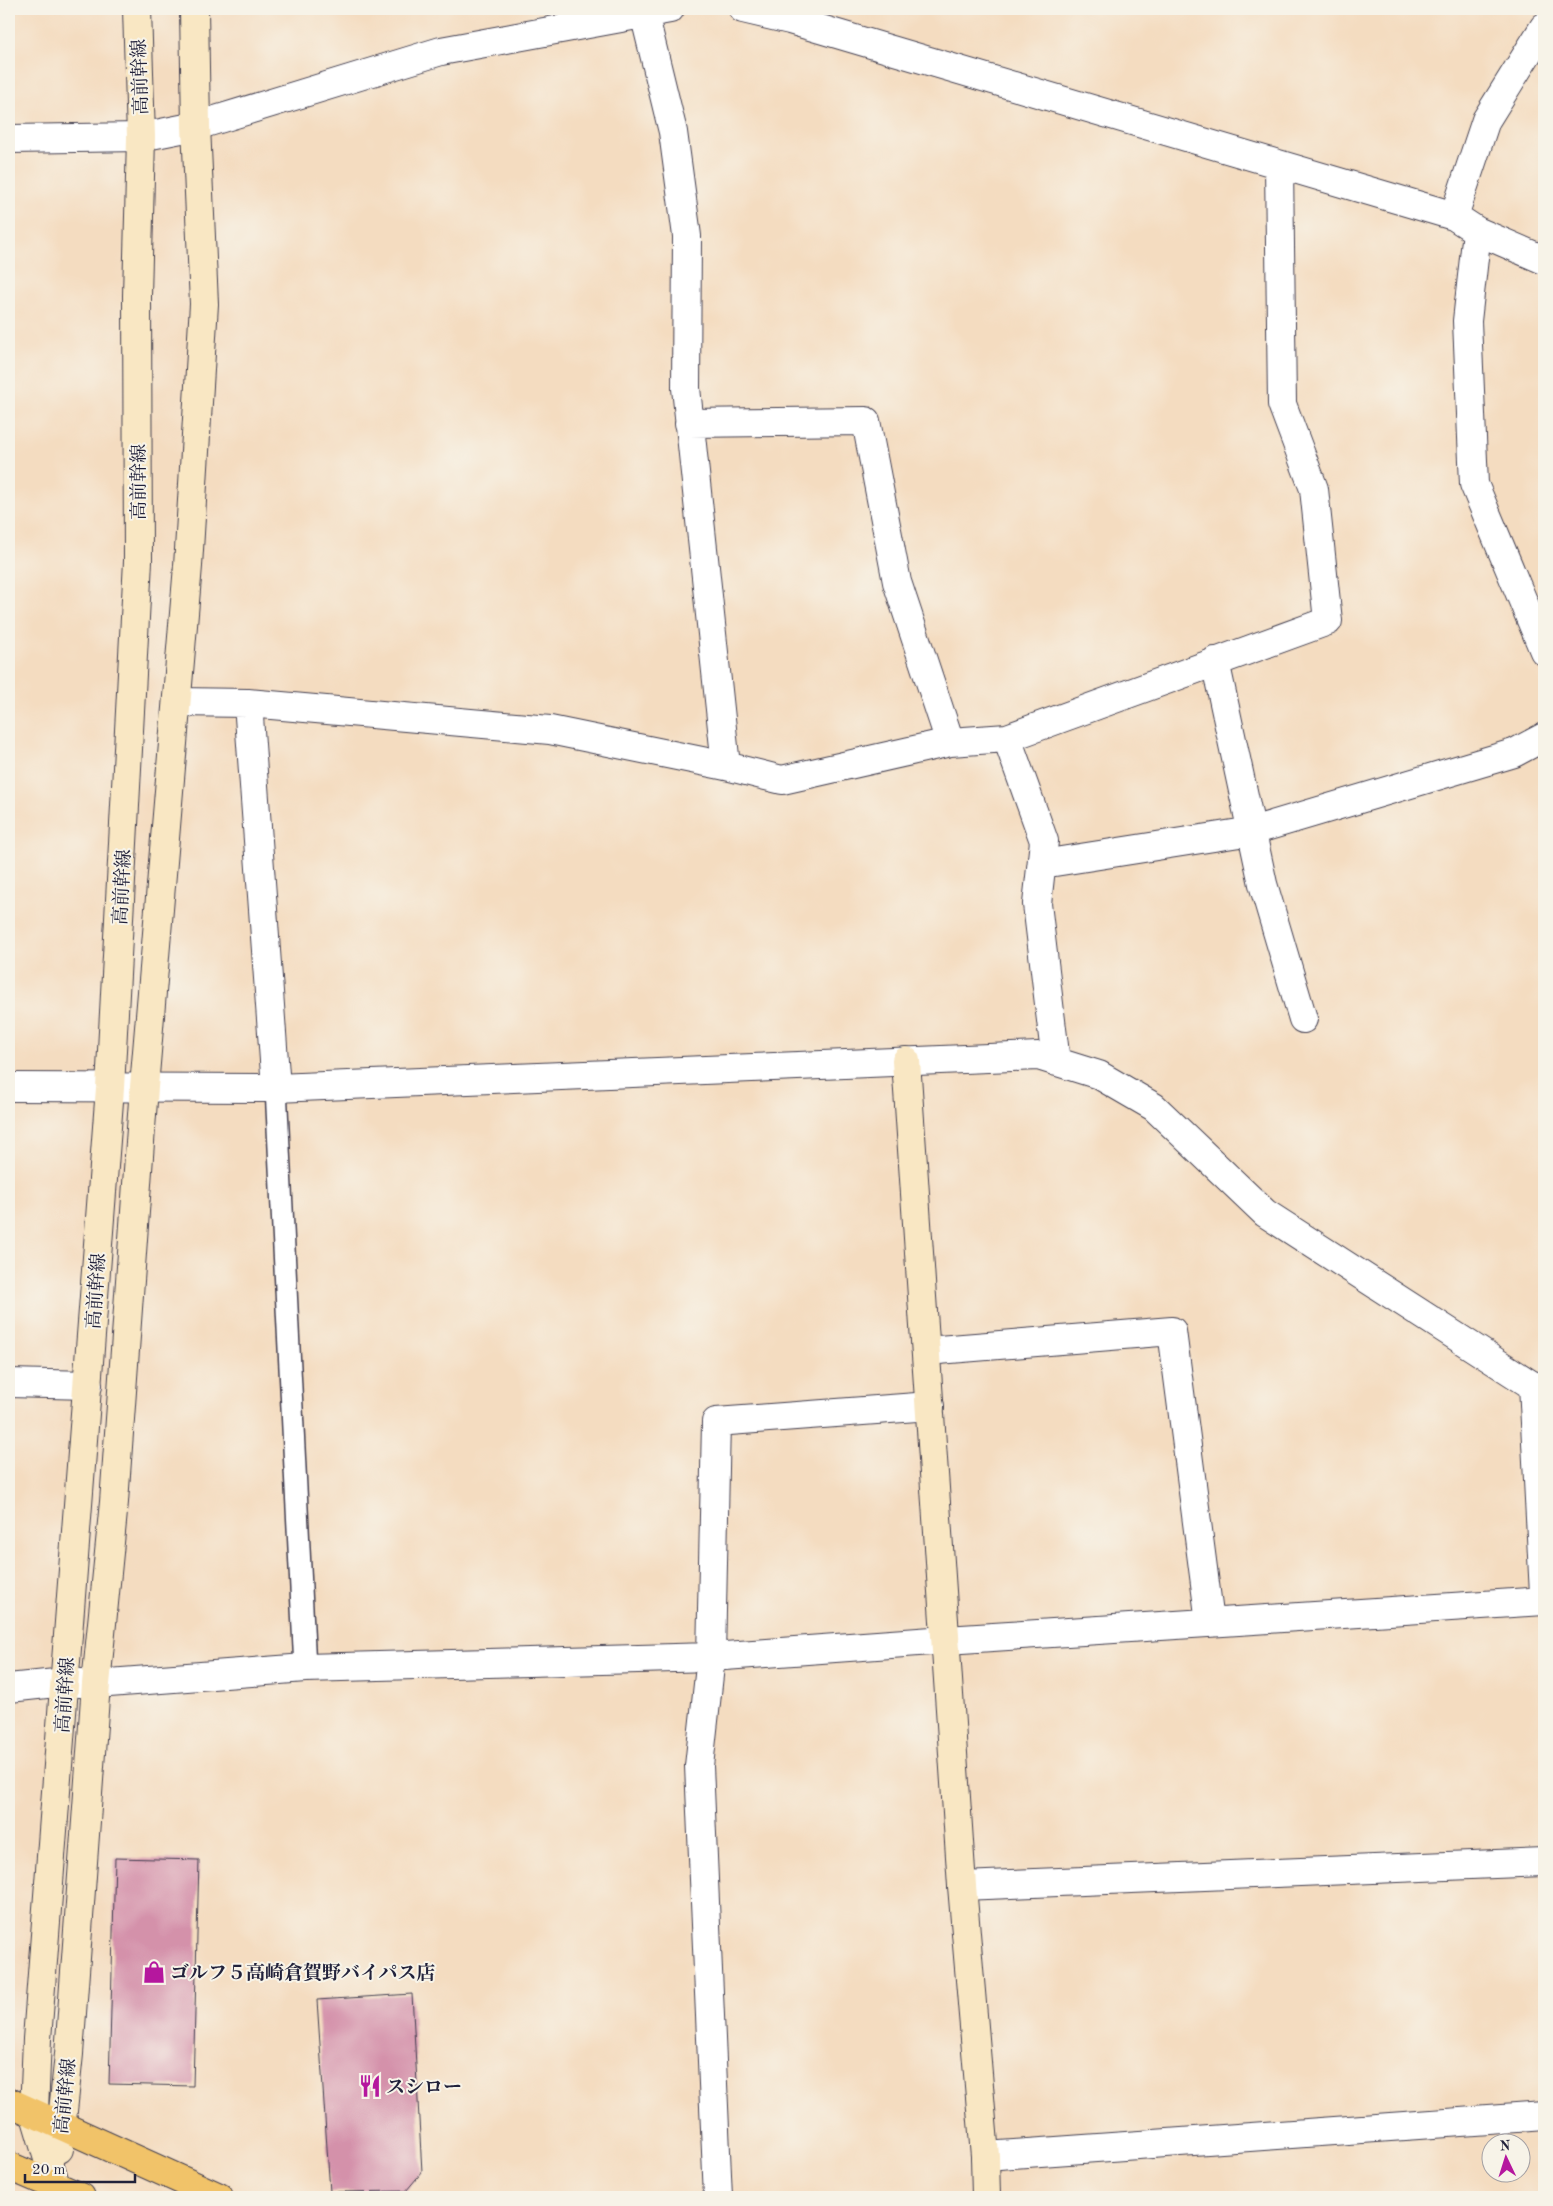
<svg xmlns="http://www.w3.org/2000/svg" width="1553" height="2206" font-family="'Old Standard TT','Noto Serif JP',serif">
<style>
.building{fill:#d491aa}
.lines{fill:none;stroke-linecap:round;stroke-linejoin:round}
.lane-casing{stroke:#423e4f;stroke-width:24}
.street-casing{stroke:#423e4f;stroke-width:30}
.secondary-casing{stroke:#423e4f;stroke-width:30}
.highway-casing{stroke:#423e4f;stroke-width:30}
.lane{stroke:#fff;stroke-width:21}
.street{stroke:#fff;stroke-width:28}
.secondary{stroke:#f9e7c3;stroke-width:28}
.highway{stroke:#f1c369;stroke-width:28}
.labels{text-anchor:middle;stroke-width:4;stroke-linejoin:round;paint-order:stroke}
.street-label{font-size:19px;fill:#22223b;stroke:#f7f3e8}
.poi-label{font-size:19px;font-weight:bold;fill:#22223b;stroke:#f7f3e8;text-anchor:start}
</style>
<rect width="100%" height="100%" fill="#f7f3e8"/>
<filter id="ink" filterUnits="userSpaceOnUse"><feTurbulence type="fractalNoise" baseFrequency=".02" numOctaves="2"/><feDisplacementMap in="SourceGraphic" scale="10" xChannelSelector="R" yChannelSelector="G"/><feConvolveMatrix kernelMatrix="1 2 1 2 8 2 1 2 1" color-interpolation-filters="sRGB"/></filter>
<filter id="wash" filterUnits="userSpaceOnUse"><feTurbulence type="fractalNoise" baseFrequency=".0096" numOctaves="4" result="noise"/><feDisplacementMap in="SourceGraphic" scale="20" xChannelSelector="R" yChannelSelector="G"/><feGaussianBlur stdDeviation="1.12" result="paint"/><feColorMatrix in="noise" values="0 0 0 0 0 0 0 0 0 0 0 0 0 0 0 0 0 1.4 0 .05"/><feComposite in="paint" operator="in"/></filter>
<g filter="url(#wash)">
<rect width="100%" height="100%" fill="#f4dcc0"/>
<g id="blocks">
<path class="building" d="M115,1858L199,1860L193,2086L109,2084Z
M412,1994L422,2172L406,2191L330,2192L317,2000Z"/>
</g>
</g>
<g filter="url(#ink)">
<use href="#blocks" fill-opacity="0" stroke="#423e4f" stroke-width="1"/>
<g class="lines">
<defs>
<path id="lane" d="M276,1088L305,1668"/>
<path id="street" d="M643,9L673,132L687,236L686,388L726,766
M743,9L790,20L1454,216L1477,231L1544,260
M9,139L141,137L196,126L441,51L670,9
M1454,216L1486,120L1544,27
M1477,231L1467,321L1474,484L1544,651
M689,423L866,421L897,582L950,742
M1215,661L1263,884L1303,1019
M177,702L248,703L550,730L726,766L782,780L950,742L1007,738L1328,621L1314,489L1282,404L1279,165
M248,703L276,1088
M1007,738L1044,841L1037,904L1056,1062
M1042,864L1252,831L1514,753L1544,737
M9,1087L276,1088L1038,1056L1099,1075L1154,1107L1265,1213L1544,1393
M926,1351L1172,1331L1210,1622
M9,1383L88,1385
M1533,1385L1544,1594
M9,1688L65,1682L96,1684L305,1668L711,1657L716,1422L930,1406
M962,1886L1544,1862
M985,2156L1544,2116
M718,2197L699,1766L711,1657L946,1640L1544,1601"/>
<path id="secondary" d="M906,1061L962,1886L985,2156L986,2197
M59,2149L69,2054L96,1684L114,1502L144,1087L188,566L204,304L196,126L194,9
M56,2186L34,2112L37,2039L110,1088L138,561L137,296L141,137L137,9"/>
<path id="highway" d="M9,2102L219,2197
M9,2166L81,2197"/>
</defs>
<use href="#lane" class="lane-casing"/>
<use href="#street" class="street-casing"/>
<use href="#secondary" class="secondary-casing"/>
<use href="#highway" class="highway-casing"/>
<use href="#lane" class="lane"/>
<use href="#street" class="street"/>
<use href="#secondary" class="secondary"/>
<use href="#highway" class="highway"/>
</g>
</g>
<defs>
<symbol id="shop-bare" viewBox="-9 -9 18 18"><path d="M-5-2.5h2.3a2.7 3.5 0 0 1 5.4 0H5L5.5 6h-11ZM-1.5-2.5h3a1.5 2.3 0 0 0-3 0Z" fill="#b5179e" stroke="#f7f3e8" stroke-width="2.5" paint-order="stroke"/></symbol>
<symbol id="restaurant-bare" viewBox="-9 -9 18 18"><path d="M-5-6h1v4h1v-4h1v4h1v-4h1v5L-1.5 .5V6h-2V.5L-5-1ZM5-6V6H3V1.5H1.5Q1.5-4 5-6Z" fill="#b5179e" stroke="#f7f3e8" stroke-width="2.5" paint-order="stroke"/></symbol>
</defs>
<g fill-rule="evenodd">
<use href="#shop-bare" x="138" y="1956" width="32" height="32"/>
<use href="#restaurant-bare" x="354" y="2070" width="32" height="32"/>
</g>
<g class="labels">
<g class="street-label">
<text transform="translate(139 77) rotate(-92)" y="7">高前幹線</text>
<text transform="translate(138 482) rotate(-90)" y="7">高前幹線</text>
<text transform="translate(121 887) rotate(-87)" y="7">高前幹線</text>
<text transform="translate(95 1291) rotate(-86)" y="7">高前幹線</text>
<text transform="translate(64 1695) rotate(-86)" y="7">高前幹線</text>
<text transform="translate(64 2096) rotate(-84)" y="7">高前幹線</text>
</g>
<g class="poi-label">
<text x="170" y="1979">ゴルフ５高崎倉賀野バイパス店</text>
<text x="386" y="2093">スシロー</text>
</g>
</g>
<rect width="1553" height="2206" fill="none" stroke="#f7f3e8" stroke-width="30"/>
<g transform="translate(1506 2158) rotate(356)"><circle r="24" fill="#f7f3e8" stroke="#a29fa3"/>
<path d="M0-4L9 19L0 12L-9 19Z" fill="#b5179e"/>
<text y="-8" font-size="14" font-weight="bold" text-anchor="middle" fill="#22223b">N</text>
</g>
<path d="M25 2174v8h110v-8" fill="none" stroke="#22223b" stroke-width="2.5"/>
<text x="32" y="2174" font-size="15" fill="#22223b" stroke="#f7f3e8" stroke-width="4" paint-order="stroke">20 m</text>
</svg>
